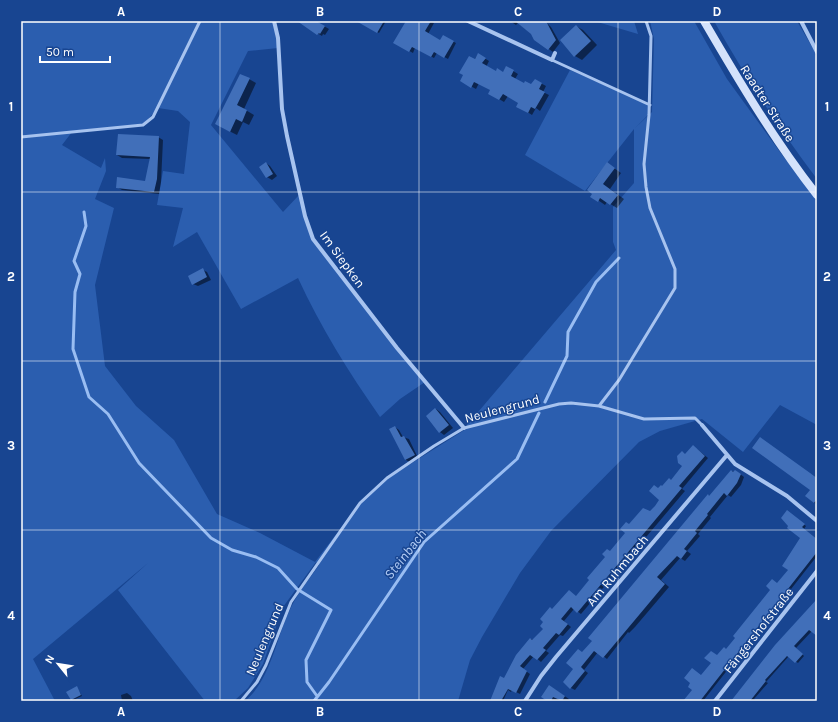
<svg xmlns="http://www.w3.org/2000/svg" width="838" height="722" font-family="Karla,sans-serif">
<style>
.green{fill:#2b5eaf}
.shadow{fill:#0007}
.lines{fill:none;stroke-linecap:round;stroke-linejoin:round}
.stream{stroke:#99bdf2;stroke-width:3}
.building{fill:#416fb9}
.lane{stroke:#a7c3ef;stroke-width:3}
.street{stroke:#a7c3ef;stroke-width:4}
.secondary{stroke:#d4e2fb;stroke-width:8}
.grid{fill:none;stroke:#fff;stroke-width:1;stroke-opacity:0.55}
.labels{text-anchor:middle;stroke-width:3;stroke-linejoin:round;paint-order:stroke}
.street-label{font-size:13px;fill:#fff;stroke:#184591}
.water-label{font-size:14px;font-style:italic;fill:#b3cdf6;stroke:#184591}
.neatline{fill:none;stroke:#fff;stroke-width:1.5}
.grid-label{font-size:13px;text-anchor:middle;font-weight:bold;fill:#fff}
</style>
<rect width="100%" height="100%" fill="#184591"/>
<path class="green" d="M21,21H273L278,48L248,51L211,125L283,212L299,195L312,240L425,382L400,399L380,417C348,371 321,328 298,278L241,309L197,232L173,247L183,208L157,205L163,171L184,174L190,122L178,111L158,108L143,125L72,132L62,145L101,168L105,158L106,171L95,199L114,208L95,285L105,366L136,406L174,440L217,514L260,533L315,562L360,503L388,478L466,429L467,425L616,250L613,242V207L634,183V129L652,112L654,39L650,21H694L727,79L783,156L817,199V425L780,405L743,452L702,419L660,431L639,442L551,531L520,573L482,637L470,660L458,701H245C270,680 275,643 288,614C295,596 308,581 319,565L316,562L283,607L263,664L248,688L234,701H205L118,590L148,563L33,659L55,701H21Z
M594,21H634L638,34Z
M714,21H797L815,52L817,59V179C779,129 745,76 714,21Z
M570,70L650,105L648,115L634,129L585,191L525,155Z"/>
<path class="shadow" d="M298,21H318L317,22L329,29L325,35L323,34L322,36Z
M358,21H386L379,33Z
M407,21H430L434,23L428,34L441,41L443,36L456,43L448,59L437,53L434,58L415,48L413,53L395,43Z
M510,21H545L551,27L560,43L553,52L535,39L532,34L518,23L516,25Z
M576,26L583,30L597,45L582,60L575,56Z
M478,54L489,61L486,67L496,72L503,73L507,67L518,74L515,79L524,85L532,86L535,80L546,86L543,92L549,95L540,111L536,108L532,115L518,106L520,103L508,96L504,102L489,93L491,90L479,83L476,89L461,81Z
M249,79L256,83L244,109L254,115L249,125L243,122L237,135L223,128Z
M158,137L163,140L161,182L159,194L122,190L117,187L146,182L150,159L122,158L117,155Z
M266,163L270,166L277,176L272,180L267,177L260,167Z
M614,168L621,173L610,189L624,199L617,208L607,202L605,205L592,196Z
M203,270L207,272L211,280L198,286L193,284Z
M436,409L440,412L453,428L444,435L440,432Z
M395,427L399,430L403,437L409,439L418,458L410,462L406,460L390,430Z
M697,449L708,458L682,489L685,491L581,614L574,609L564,621L571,627L563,636L560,635L546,651L549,653L541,662L534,656L523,669L530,674L520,694L512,690L511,692L508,690L503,701H491L531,639L533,640L544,629L553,610L577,597L627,532L629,525L650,513L661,500L658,489L671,481L683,466L686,455Z
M731,471L739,473L744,477L741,485L731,497L728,495L710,517L711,518L698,534L700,536L687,551L691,554L685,561L680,558L661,580L669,587L635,627L629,633L628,632L607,659L598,652L584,670L588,673L575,690L571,688L564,682L574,669L583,653Z
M811,474L817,478V505L806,496L811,489Z
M789,513L806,526L804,529L817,539V556L703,701H685L702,676L717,657L727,650L789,570L802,538Z
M817,600V635L812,631L796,648L804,656L798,663L789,656L766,682L768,683L754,699L757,701H732Z
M77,688L82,696L73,700L72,699Z
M554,689L569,699L568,701H549Z
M127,693L131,696L133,701H122L121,695Z"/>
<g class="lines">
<path class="stream" d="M84,212L86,226L74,261L80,274L75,292L73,349L89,397L108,414L139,463L211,538L232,550L256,557L278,568L297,589L331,610L306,660L307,682L317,696
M545,402L567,356L568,332L596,282L619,258
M314,701L329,682L424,542L517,459L539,413"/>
</g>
<path class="building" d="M297,21H316L325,26L320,34L319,33L317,35Z
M356,21H384L377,33Z
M406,21H431L425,31L440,40L443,35L454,41L444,58L434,52L431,57L412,47L409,52L393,43Z
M515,21H546L556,40L548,50L534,40L531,34Z
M576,25L591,41L574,57L560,40Z
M478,53L486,58L482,63L496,71L497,68L503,72L506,66L514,70L511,76L524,83L525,81L531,84L535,79L542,83L539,89L545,92L535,109L531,107L528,113L516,107L518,103L503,94L499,100L488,94L490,90L474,82L471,88L460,81L463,75L459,73L469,56L475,59Z
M240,74L250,78L237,105L247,110L242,122L236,119L230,132L215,124Z
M118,134L159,136L157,179L154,192L116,188L117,177L145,181L150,157L116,155Z
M266,162L273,174L266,178L259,167Z
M607,162L615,168L603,184L618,195L610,205L600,198L598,202L590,197L592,194L587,190Z
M203,268L207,277L192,285L188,276Z
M435,408L449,425L439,433L426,416Z
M395,426L401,437L404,436L415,455L405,460L389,429Z
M760,437L817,478V499L814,503L805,496L810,490L752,448Z
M693,445L705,456L679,486L682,488L577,613L571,607L561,619L568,624L559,635L556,633L543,648L546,650L537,660L530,655L520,666L527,671L516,693L508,689L501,701H490L500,676L504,678L516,655L530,638L532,640L543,629L540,626L543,622L540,619L550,607L552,609L569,590L576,596L589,580L587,578L605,557L602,554L607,549L610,551L625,533L620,529L626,522L629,524L643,508L650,511L655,506L659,500L649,491L654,485L658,488L661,485L662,486L669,478L671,480L682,466L678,463L677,456L682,451L685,454Z
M731,470L733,472L735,470L741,474L737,483L727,496L724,493L707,514L708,515L695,531L697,533L684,549L687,551L681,559L677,556L657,577L665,584L603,658L594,651L581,667L585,671L570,689L563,682L573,669L566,663L578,649L582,652L592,641L588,638L708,494L709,496Z
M787,510L805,524L802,527L817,539V552L700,701H683L692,690L688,687L690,683L684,678L692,668L701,675L711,663L704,658L711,651L717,655L724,647L726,649L735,638L733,636L770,590L766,586L772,579L777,583L788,570L782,566L800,538L787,528L788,526L781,518Z
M817,599V636L809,630L794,646L803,654L795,663L787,656L765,680L766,681L750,701H731L775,645Z
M549,685L565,696L562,701L553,697L551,701H547L541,697Z
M77,686L81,695L71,700L66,692Z"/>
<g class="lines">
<path class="lane" d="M552,60L650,105
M21,137L143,125L153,117L200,21
M599,406L619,380L675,288V269L650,208L646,187L644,164L649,115L651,36L646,21
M241,701L257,682L266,665L291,602L360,503L387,478L434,446L464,428L559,404L571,403L599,406L644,419L695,418L702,425"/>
<path class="street" d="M274,21L278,38L282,109L287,136L305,216L313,239L397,348L464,428
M468,21L552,60L555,53
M801,21L817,52
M702,425L735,464L787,496L817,521
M525,701L541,676L556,657L727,455
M715,701L817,571"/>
<path class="secondary" d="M704,21C739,81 774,140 817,195"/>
</g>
<path class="grid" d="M220,21V701M419,21V701M618,21V701M21,192H817M21,361H817M21,530H817"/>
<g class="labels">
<g class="street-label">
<text transform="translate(768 103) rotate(57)" y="5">Raadter Straße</text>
<text transform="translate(343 259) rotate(54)" y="5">Im Siepken</text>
<text transform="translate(502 408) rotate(-15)" y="5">Neulengrund</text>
<text transform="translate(617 570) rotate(-50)" y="5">Am Ruhmbach</text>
<text transform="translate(758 630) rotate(-52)" y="5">Fängershofstraße</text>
<text transform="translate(264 639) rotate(-67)" y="5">Neulengrund</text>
</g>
<g class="water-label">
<text transform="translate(405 554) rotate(-52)" y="5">Steinbach</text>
</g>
</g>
<rect width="838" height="722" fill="none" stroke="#184591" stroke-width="44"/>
<g transform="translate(58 664) rotate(300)" stroke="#184591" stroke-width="3" paint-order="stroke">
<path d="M0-3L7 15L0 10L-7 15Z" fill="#ffffff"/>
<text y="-6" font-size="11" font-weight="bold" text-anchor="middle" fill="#ffffff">N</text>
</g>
<path d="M40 56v6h70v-6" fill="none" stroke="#ffffff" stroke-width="2"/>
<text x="46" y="56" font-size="12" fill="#ffffff" stroke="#184591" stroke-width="3" paint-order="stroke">50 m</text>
<rect x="22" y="22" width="794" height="678" class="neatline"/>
<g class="grid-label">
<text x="121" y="16">A</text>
<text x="320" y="16">B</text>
<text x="518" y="16">C</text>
<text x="717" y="16">D</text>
<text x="11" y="111">1</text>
<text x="827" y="111">1</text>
<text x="11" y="281">2</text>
<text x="827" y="281">2</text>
<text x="11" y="450">3</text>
<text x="827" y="450">3</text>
<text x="11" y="620">4</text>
<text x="827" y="620">4</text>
<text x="121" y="716">A</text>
<text x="320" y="716">B</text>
<text x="518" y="716">C</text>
<text x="717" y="716">D</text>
</g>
</svg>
